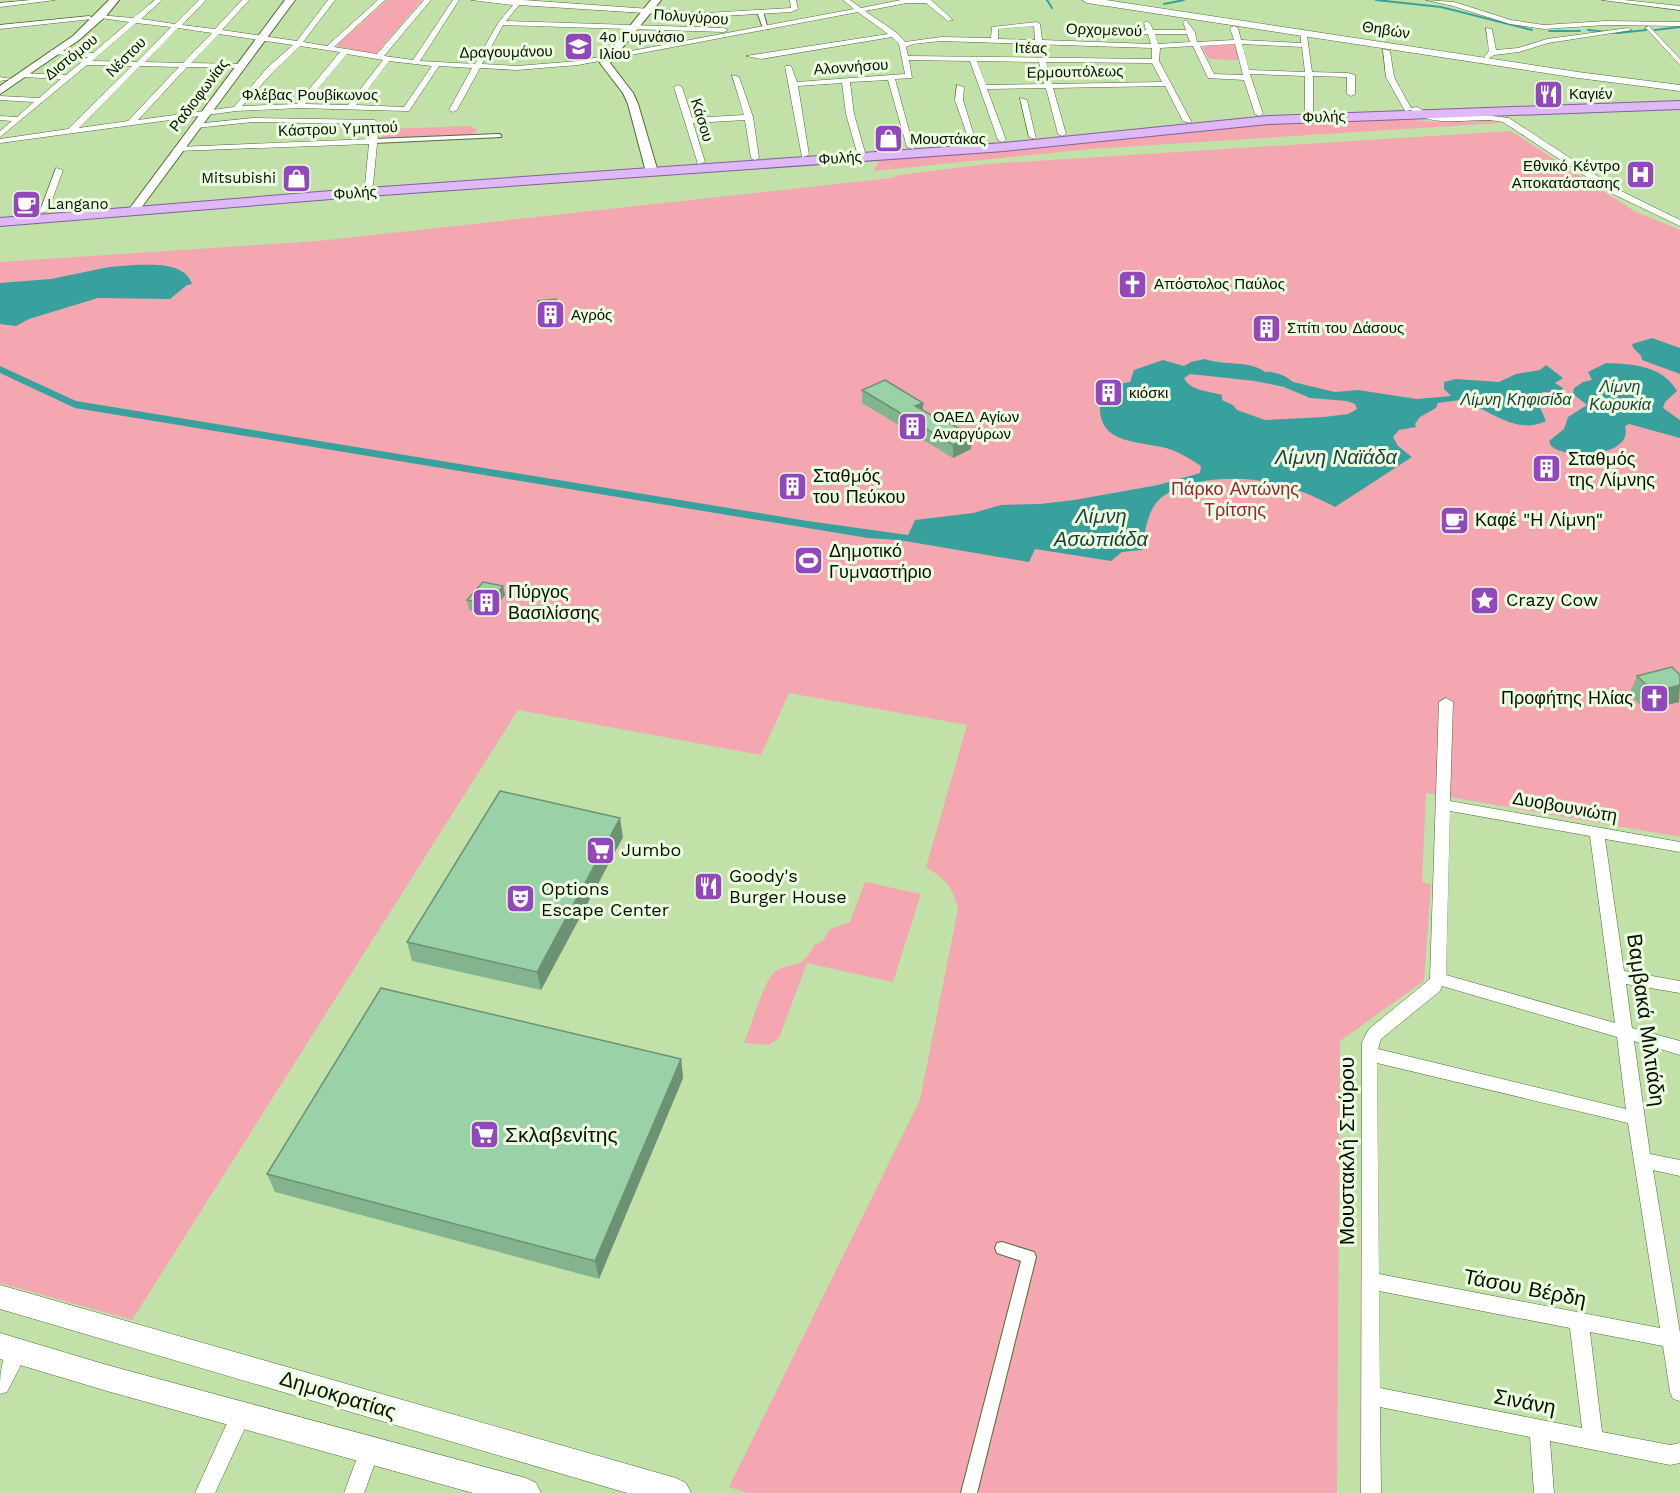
<svg xmlns="http://www.w3.org/2000/svg" width="1680" height="1493" font-family="'Work Sans',sans-serif">
<style>
.green{fill:#f4a7b0}
.water{fill:#39a19d;fill-rule:evenodd}
.lines{fill:none;stroke-linecap:round;stroke-linejoin:round}
.stream{stroke:#39a19d;stroke-width:2}
.pedestrian-casing{stroke:#506b37;stroke-width:2}
.minor-casing{stroke:#506b37;stroke-width:1}
.tertiary-casing{stroke:#506b37;stroke-width:2}
.secondary-casing{stroke:#506b37;stroke-width:1}
.primary-casing{stroke:#855f9d;stroke-width:2}
.pedestrian{fill:#fff;fill-rule:evenodd}
.minor{fill:#fff;fill-rule:evenodd}
.tertiary{fill:#fff;fill-rule:evenodd}
.secondary{fill:#fff;fill-rule:evenodd}
.primary{fill:#dfb8f7;fill-rule:evenodd}
.wall{fill:#84b48f}
.shaded-wall{fill:#6c9274}
.building{fill:#9ad1a6;stroke:#6c9274;stroke-width:1.5}
.labels{text-anchor:middle;stroke-width:6;stroke-linejoin:round;paint-order:stroke}
.far-street-label{font-size:15px;fill:#071101;stroke:#ecfce0}
.far-poi-label{font-size:15px;fill:#071101;stroke:#ecfce0;text-anchor:start}
.far-water-label{font-size:16px;font-style:italic;fill:#1c3c3a;stroke:#ecfce0}
.poi-label{font-size:18px;fill:#071101;stroke:#ecfce0;text-anchor:start}
.park-label{font-size:18px;fill:#962541;stroke:#ecfce0}
.street-label{font-size:18px;fill:#071101;stroke:#ecfce0}
.water-label{font-size:20px;font-style:italic;fill:#1c3c3a;stroke:#ecfce0}
.near-street-label{font-size:21px;fill:#071101;stroke:#ecfce0}
.near-poi-label{font-size:21px;fill:#071101;stroke:#ecfce0;text-anchor:start}
</style>
<rect width="100%" height="100%" fill="#c2e1a9"/>
<path class="green" d="M387,0H422L376,54L336,46Z
M1236,44L1240,59L1237,60L1209,59L1201,45Z
M1407,119L1432,122L1490,120L1500,123L1090,149L874,171L878,162L885,158L1269,122Z
M470,126L477,129L476,132L470,135L382,138L384,129Z
M1511,131L1634,211L1680,230V837L1426,793L1422,882L1431,884L1424,981L1340,1041L1337,1493H749L729,1487L920,1100L958,909C952,885 947,881 926,867L967,725L789,693L761,755L518,710L132,1320L0,1283V262L318,241L891,178L899,175L987,164Z
M865,882L921,894L893,982L807,963L779,1038L769,1045L744,1043C750,1028 763,987 771,976C785,958 801,975 814,945L823,941L829,930L850,922Z"/>
<path class="water" d="M134,265C154,265 184,262 192,284L187,285L170,299L98,298L29,319L16,326L0,324V283L51,279L109,267Z
M1652,338L1680,348V374L1642,360C1642,353 1633,351 1632,344Z
M1205,359C1224,366 1250,360 1265,372C1274,371 1287,376 1293,382L1335,392L1358,390L1417,399L1451,396L1444,389V382L1456,379L1499,382L1516,374L1540,370L1546,365L1563,378L1555,383L1563,388L1560,392H1543L1539,395V405L1546,421C1518,435 1491,412 1466,401L1460,400L1438,403L1436,408L1420,417L1415,424L1416,427L1399,430L1393,437L1398,446L1412,457L1335,507C1291,483 1247,473 1198,482C1184,485 1166,491 1157,502C1146,515 1145,534 1142,550L1122,552L1111,561L1035,549L1029,562L899,540L868,538L75,408L0,373V366L76,401L808,521L908,535L915,520L973,513L1001,505L1040,504L1074,500L1158,485L1200,473L1201,466C1192,460 1182,454 1172,450C1148,440 1099,448 1100,407L1120,400L1123,392L1119,384L1130,382L1134,370L1163,360L1184,366L1191,362ZM1190,374L1255,381L1284,387L1310,398L1347,401L1355,404L1357,409L1348,414L1324,417L1265,420L1237,410L1233,405L1222,400V395C1209,391 1190,391 1184,378Z
M1606,363C1633,364 1662,365 1677,391L1665,402L1663,408L1680,420V438L1629,424L1625,426C1634,457 1567,460 1551,446L1549,441L1564,429L1568,417L1587,405L1573,394L1574,388L1583,382L1592,380L1588,372Z"/>
<g class="lines">
<path class="stream" d="M1047,0L1052,8
M1376,0L1441,7L1532,30
M1164,4L1184,0
M1588,30L1618,33L1646,30
M1655,30L1680,27
M1549,31H1580"/>
<defs>
<path id="pedestrian" d="M760,10L763,12L768,29L763,28L757,12Z
M499,134L501,135V137L374,143L371,141L374,139Z
M1002,1242L1034,1252L1036,1257L977,1493H961L1021,1261L997,1253L995,1248L997,1243Z"/>
<path id="minor" d="M31,0H55L0,7V3Z
M155,0H162L141,19L175,24L199,0H206L182,25L215,29L242,0H249L222,30L297,41L328,0H335L303,42L327,46L378,0H385L334,47L377,54L424,0H431L384,56L413,60L453,0H459L420,61L475,64L498,23L513,5L471,0H523L707,13L791,8L790,0H796L798,9L791,12L707,17L519,5L506,21L724,28L728,30L724,32L503,25L482,64L517,66L578,61L854,9L843,0H850L861,8L901,0H931L953,20L948,21L926,3H907L865,11L897,33L905,42L941,37L991,38L992,27L1037,22L1040,24L1042,40L1151,44L1148,34H1082L1078,32L1082,30H1146L1144,23L1147,21L1150,23L1153,30H1186L1183,22L1186,20L1195,32L1197,42L1234,40L1230,28L1234,26L1238,28L1241,40L1301,43V36H1307L1312,72L1348,73L1355,75V94L1351,96L1347,94V77L1313,76V112L1317,118L1313,120L1305,112V76L1250,74L1263,114L1259,116L1255,114L1244,80L1208,78L1193,46L1160,48L1159,61L1191,121L1190,123L1183,121L1165,86L1053,88L1066,134L1062,136L1058,134L1046,88L987,89L1006,140L1002,142L998,140L970,61L909,60L912,78L895,79L914,149L907,147L888,80L850,82L854,114L866,156L862,158L858,156L846,114L842,83L798,86L809,155L802,157L785,66H791L797,82L905,74L899,44L892,37L761,59L746,56L888,34L858,12L578,65L517,70L480,68L457,110L453,112L449,110L472,68L439,66L409,111H406L299,108L236,111L0,143V139L68,129L132,66L87,65L0,137V131L12,121L0,120V116L17,117L34,102L0,100V96L39,98L61,79L23,77H20V73L66,75L88,57L54,54H51V50L93,53L129,22L101,18L99,15L133,18ZM136,23L171,27L137,62L92,61ZM1034,26L1035,40L998,39V29ZM178,28L212,33L183,63L145,62ZM219,34L293,45L267,68L234,107L138,120L187,67L242,68V64H239L191,63ZM1155,34H1187L1190,42L1158,44ZM941,41L1152,48V59L908,56L906,47L913,44ZM1235,44L1243,75L1214,74L1200,46ZM1242,44L1302,47L1305,72L1249,70ZM300,46L340,52L297,104L242,106L273,72ZM347,54L383,60L348,105L305,104ZM389,61L432,66L404,107L356,105ZM977,61L1039,62L1044,84L986,85ZM1046,62L1152,63L1162,82L1052,84ZM140,66L179,67L128,121L79,128Z
M1426,0L1454,2L1511,20L1544,25L1605,21L1680,22V26L1605,25L1544,29L1510,24L1453,6Z
M1602,0H1624L1680,6V10Z
M90,16L92,19L0,29V25Z
M1649,26L1680,59V65L1647,29L1645,28Z
M1486,28L1492,29L1496,50L1518,48L1547,39L1628,28L1632,30L1548,43L1519,52L1494,55L1488,59L1484,57L1489,51Z
M1383,49L1390,51L1394,77L1411,108L1417,107L1433,116L1483,115L1509,118L1617,189L1680,220V226L1611,193L1503,122C1473,115 1437,131 1411,110L1405,111L1386,77Z
M732,75L739,77L753,117L759,158L755,160L751,158L745,120L693,123L705,162L698,164L674,87L678,85L682,87L692,118L744,115Z
M0,77L11,79L0,81Z
M957,85L964,87L963,100L977,145L970,143L955,100Z
M1020,98L1027,100L1036,139L1029,137Z
M253,118L375,120L379,124L373,185L369,188L365,185L369,144L177,151L173,149L177,147L370,139V124L253,122L195,128L191,126L195,124Z
M56,168L63,170L48,211L41,213L40,211Z
M1446,698L1453,702L1450,801L1680,842V852L1605,839L1624,971L1680,981V993L1626,984L1632,1028L1680,1041V1055L1634,1041L1650,1154L1680,1160V1176L1653,1170L1680,1333V1401L1673,1399L1670,1392L1663,1346L1590,1332L1602,1432L1670,1445L1680,1443V1463L1670,1465L1550,1441L1554,1493H1534L1530,1437L1380,1407L1381,1493H1361L1362,1042L1369,1029L1430,979L1439,702ZM1450,811L1590,836L1615,1023L1446,975ZM1442,986L1617,1037L1626,1109L1378,1049L1381,1039L1440,991ZM1377,1063L1628,1123L1660,1328L1379,1274ZM1379,1291L1570,1328L1582,1428L1380,1388Z
M19,1342L26,1345L28,1351L7,1392L0,1394C0,1376 0,1350 19,1342Z
M241,1405L248,1408L251,1415L215,1493H195L234,1408Z
M370,1439L377,1442L380,1449L364,1493H344L363,1442Z"/>
<path id="tertiary" d="M109,0H119L106,16L79,40L0,94V86L73,36Z
M285,0H295L138,212H130V208Z
M651,0H661L610,63L633,93L638,104L658,172L652,175L646,172L628,104L623,93L600,63Z"/>
<path id="secondary" d="M1082,0H1106L1578,72L1680,85V91L1578,78L1087,3Z
M0,1285L676,1478L686,1483L691,1493H627L0,1309Z
M0,1333L107,1365L526,1478L536,1483L541,1493H473L107,1391L0,1359Z"/>
<path id="primary" d="M1680,101V109L1268,124L1004,151L368,196L0,226V218L368,188L1004,143L1268,116Z"/>
</defs>
<use href="#pedestrian" class="pedestrian-casing"/>
<use href="#minor" class="minor-casing"/>
<use href="#tertiary" class="tertiary-casing"/>
<use href="#secondary" class="secondary-casing"/>
<use href="#primary" class="primary-casing"/>
<use href="#pedestrian" class="pedestrian"/>
<use href="#minor" class="minor"/>
<use href="#tertiary" class="tertiary"/>
<use href="#secondary" class="secondary"/>
<use href="#primary" class="primary"/>
</g>
<path class="wall" d="M862,390L923,403V410L940,420L972,436L971,449L953,458L862,403Z
M503,586L505,595L490,614L469,610L467,600Z
M1637,676L1679,702L1646,710L1629,695Z
M623,837L541,990L412,961L407,942Z
M681,1059L683,1078L599,1279L275,1192L267,1174Z"/>
<path class="shaded-wall" d="M560,312L561,320L543,322L542,314Z
M923,403L922,416L915,406Z
M972,436L971,449L953,458V445Z
M503,586L505,595L490,614L488,604Z
M1680,685L1679,702L1646,710L1654,692Z
M620,818L623,837L541,990L537,972Z
M681,1059L683,1078L599,1279L595,1261Z"/>
<path class="building" d="M556,299L560,312L542,314L538,301Z
M885,380L923,403L915,406L940,420L943,419L972,436L953,445L862,390Z
M483,582L503,586L488,604L467,600Z
M1672,667L1680,675V685L1654,692L1637,676Z
M500,791L620,818L537,972L407,942Z
M381,988L681,1059L595,1261L267,1174Z"/>
<defs>
<symbol id="school-square" viewBox="-11 -11 22 22"><rect x="-9" y="-9" width="18" height="18" rx="4" fill="#9248bb" stroke="#ecfce0"/><path d="M0-5L7-2L0 1L-7-2ZM-4 1L0 2.5L4 1V4Q0 6-4 4Z" fill="#fff"/></symbol>
<symbol id="restaurant-square" viewBox="-11 -11 22 22"><rect x="-9" y="-9" width="18" height="18" rx="4" fill="#9248bb" stroke="#ecfce0"/><path d="M-5-6h1v4h1v-4h1v4h1v-4h1v5L-1.5 .5V6h-2V.5L-5-1ZM5-6V6H3V1.5H1.5Q1.5-4 5-6Z" fill="#fff"/></symbol>
<symbol id="shop-square" viewBox="-11 -11 22 22"><rect x="-9" y="-9" width="18" height="18" rx="4" fill="#9248bb" stroke="#ecfce0"/><path d="M-5-2.5h2.3a2.7 3.5 0 0 1 5.4 0H5L5.5 6h-11ZM-1.5-2.5h3a1.5 2.3 0 0 0-3 0Z" fill="#fff"/></symbol>
<symbol id="hospital-square" viewBox="-11 -11 22 22"><rect x="-9" y="-9" width="18" height="18" rx="4" fill="#9248bb" stroke="#ecfce0"/><path d="M-5-5h3v3.5h4V-5h3V5h-3V1.5h-4V5h-3Z" fill="#fff"/></symbol>
<symbol id="cafe-square" viewBox="-11 -11 22 22"><rect x="-9" y="-9" width="18" height="18" rx="4" fill="#9248bb" stroke="#ecfce0"/><path d="M-5.5-4.5H6V0H3Q3 3.5 0 3.5H-2.5Q-5.5 3.5-5.5 0ZM3-3.2v2h1.7v-2ZM-6 4.5H4V6H-6Z" fill="#fff"/></symbol>
<symbol id="church-square" viewBox="-11 -11 22 22"><rect x="-9" y="-9" width="18" height="18" rx="4" fill="#9248bb" stroke="#ecfce0"/><path d="M-1.2-6h2.4v3.5h3.3v2.4h-3.3V6h-2.4V-.1h-3.3v-2.4h3.3Z" fill="#fff"/></symbol>
<symbol id="building-square" viewBox="-11 -11 22 22"><rect x="-9" y="-9" width="18" height="18" rx="4" fill="#9248bb" stroke="#ecfce0"/><path d="M-4-6H4V6H1V3H-1V6H-4ZM-2.5-4.3h1.7v1.8h-1.7ZM.8-4.3h1.7v1.8H.8ZM-2.5-1h1.7V.8h-1.7ZM.8-1h1.7V.8H.8Z" fill="#fff"/></symbol>
<symbol id="stadium-square" viewBox="-11 -11 22 22"><rect x="-9" y="-9" width="18" height="18" rx="4" fill="#9248bb" stroke="#ecfce0"/><path d="M0-5a6.5 5 0 1 0 0 10a6.5 5 0 1 0 0-10ZM-3.5-1.8h7v3.6h-7Z" fill="#fff"/></symbol>
<symbol id="sight-square" viewBox="-11 -11 22 22"><rect x="-9" y="-9" width="18" height="18" rx="4" fill="#9248bb" stroke="#ecfce0"/><path d="M0-6L1.8-2.2L6-1.7L2.9 1.2L3.7 5.4L0 3.3L-3.7 5.4L-2.9 1.2L-6-1.7L-1.8-2.2Z" fill="#fff"/></symbol>
<symbol id="supermarket-square" viewBox="-11 -11 22 22"><rect x="-9" y="-9" width="18" height="18" rx="4" fill="#9248bb" stroke="#ecfce0"/><path d="M-6-5.5h2.5l.6 2H6L4.5 2H-2.5L-4.4-4H-6ZM-1.5 3.2a1.3 1.3 0 1 0 .1 0ZM3 3.2a1.3 1.3 0 1 0 .1 0Z" fill="#fff"/></symbol>
<symbol id="theatre-square" viewBox="-11 -11 22 22"><rect x="-9" y="-9" width="18" height="18" rx="4" fill="#9248bb" stroke="#ecfce0"/><path d="M-5-5.5Q0-4 5-5.5V0Q5 5 0 6Q-5 5-5 0ZM-3.3-2.5H-1v1.5H-3.3ZM1-2.5H3.3v1.5H1ZM-2.8 1Q0 5.5 2.8 1Z" fill="#fff"/></symbol>
</defs>
<g fill-rule="evenodd">
<use href="#school-square" x="562" y="30" width="33" height="33"/>
<use href="#restaurant-square" x="1532" y="78" width="33" height="33"/>
<use href="#shop-square" x="872" y="122" width="33" height="33"/>
<use href="#hospital-square" x="1624" y="158" width="33" height="33"/>
<use href="#shop-square" x="280" y="162" width="33" height="33"/>
<use href="#cafe-square" x="10" y="188" width="33" height="33"/>
<use href="#church-square" x="1116" y="268" width="33" height="33"/>
<use href="#building-square" x="534" y="298" width="33" height="33"/>
<use href="#building-square" x="1250" y="312" width="33" height="33"/>
<use href="#building-square" x="1092" y="376" width="33" height="33"/>
<use href="#building-square" x="896" y="410" width="33" height="33"/>
<use href="#building-square" x="1530" y="452" width="33" height="33"/>
<use href="#building-square" x="776" y="470" width="33" height="33"/>
<use href="#cafe-square" x="1438" y="504" width="33" height="33"/>
<use href="#stadium-square" x="792" y="544" width="33" height="33"/>
<use href="#sight-square" x="1468" y="584" width="33" height="33"/>
<use href="#building-square" x="470" y="586" width="33" height="33"/>
<use href="#church-square" x="1638" y="682" width="33" height="33"/>
<use href="#supermarket-square" x="584" y="834" width="33" height="33"/>
<use href="#restaurant-square" x="692" y="870" width="33" height="33"/>
<use href="#theatre-square" x="504" y="882" width="33" height="33"/>
<use href="#supermarket-square" x="468" y="1118" width="33" height="33"/>
</g>
<g class="labels">
<g class="far-street-label">
<text transform="translate(691 17) rotate(4)" y="5">Πολυγύρου</text>
<text transform="translate(1104 30) rotate(2)" y="5">Ορχομενού</text>
<text transform="translate(1386 30) rotate(9)" y="5">Θηβών</text>
<text transform="translate(1031 48) rotate(1)" y="5">Ιτέας</text>
<text transform="translate(506 52) rotate(-1)" y="5">Δραγουμάνου</text>
<text transform="translate(71 57) rotate(-39)" y="5">Διστόμου</text>
<text transform="translate(126 57) rotate(-45)" y="5">Νέστου</text>
<text transform="translate(851 67) rotate(-4)" y="5">Αλοννήσου</text>
<text transform="translate(1075 72) rotate(-1)" y="5">Ερμουπόλεως</text>
<text transform="translate(199 95) rotate(-53)" y="5">Ραδιοφωνίας</text>
<text x="310" y="100">Φλέβας Ρουβίκωνος</text>
<text transform="translate(1324 117) rotate(-2)" y="5">Φυλής</text>
<text transform="translate(702 120) rotate(73)" y="5">Κάσου</text>
<text transform="translate(338 129) rotate(-2)" y="5">Κάστρου Υμηττού</text>
<text transform="translate(840 158) rotate(-4)" y="5">Φυλής</text>
<text transform="translate(355 193) rotate(-4)" y="5">Φυλής</text>
</g>
<g class="far-poi-label">
<text x="599" y="42">4ο Γυμνάσιο<tspan x="599" dy="17">Ιλίου</tspan></text>
<text x="1569" y="99">Καγιέν</text>
<text x="910" y="144">Μουστάκας</text>
<text x="1620" y="171" text-anchor="end">Εθνικό Κέντρο<tspan x="1620" dy="17">Αποκατάστασης</tspan></text>
<text x="276" y="183" text-anchor="end">Mitsubishi</text>
<text x="47" y="209">Langano</text>
<text x="1154" y="289">Απόστολος Παύλος</text>
<text x="571" y="320">Αγρός</text>
<text x="1287" y="333">Σπίτι του Δάσους</text>
<text x="1129" y="398">κιόσκι</text>
<text x="933" y="422">ΟΑΕΔ Αγίων<tspan x="933" dy="17">Αναργύρων</tspan></text>
</g>
<g class="far-water-label">
<text x="1620" y="392">Λίμνη<tspan x="1620" dy="18">Κωρυκία</tspan></text>
<text x="1516" y="405">Λίμνη Κηφισίδα</text>
</g>
<g class="poi-label">
<text x="1568" y="465">Σταθμός<tspan x="1568" dy="21">της Λίμνης</tspan></text>
<text x="813" y="482">Σταθμός<tspan x="813" dy="21">του Πεύκου</tspan></text>
<text x="1475" y="526">Καφέ "Η Λίμνη"</text>
<text x="829" y="557">Δημοτικό<tspan x="829" dy="21">Γυμναστήριο</tspan></text>
<text x="508" y="598">Πύργος<tspan x="508" dy="21">Βασιλίσσης</tspan></text>
<text x="1506" y="606">Crazy Cow</text>
<text x="1633" y="704" text-anchor="end">Προφήτης Ηλίας</text>
<text x="621" y="856">Jumbo</text>
<text x="729" y="882">Goody's<tspan x="729" dy="21">Burger House</tspan></text>
<text x="541" y="895">Options<tspan x="541" dy="21">Escape Center</tspan></text>
</g>
<g class="park-label">
<text x="1235" y="495">Πάρκο Αντώνης<tspan x="1235" dy="21">Τρίτσης</tspan></text>
</g>
<g class="street-label">
<text transform="translate(1565 807) rotate(10)" y="6">Δυοβουνιώτη</text>
</g>
<g class="water-label">
<text x="1336" y="464">Λίμνη Ναϊάδα</text>
<text x="1101" y="523">Λίμνη<tspan x="1101" dy="23">Ασωπιάδα</tspan></text>
</g>
<g class="near-street-label">
<text transform="translate(1646 1020) rotate(82)" y="7">Βαμβακά Μιλτιάδη</text>
<text transform="translate(1347 1151) rotate(-90)" y="7">Μουστακλή Σπύρου</text>
<text transform="translate(1525 1288) rotate(11)" y="7">Τάσου Βέρδη</text>
<text transform="translate(338 1395) rotate(17)" y="7">Δημοκρατίας</text>
<text transform="translate(1525 1402) rotate(11)" y="7">Σινάνη</text>
</g>
<g class="near-poi-label">
<text x="505" y="1142">Σκλαβενίτης</text>
</g>
</g>
</svg>
